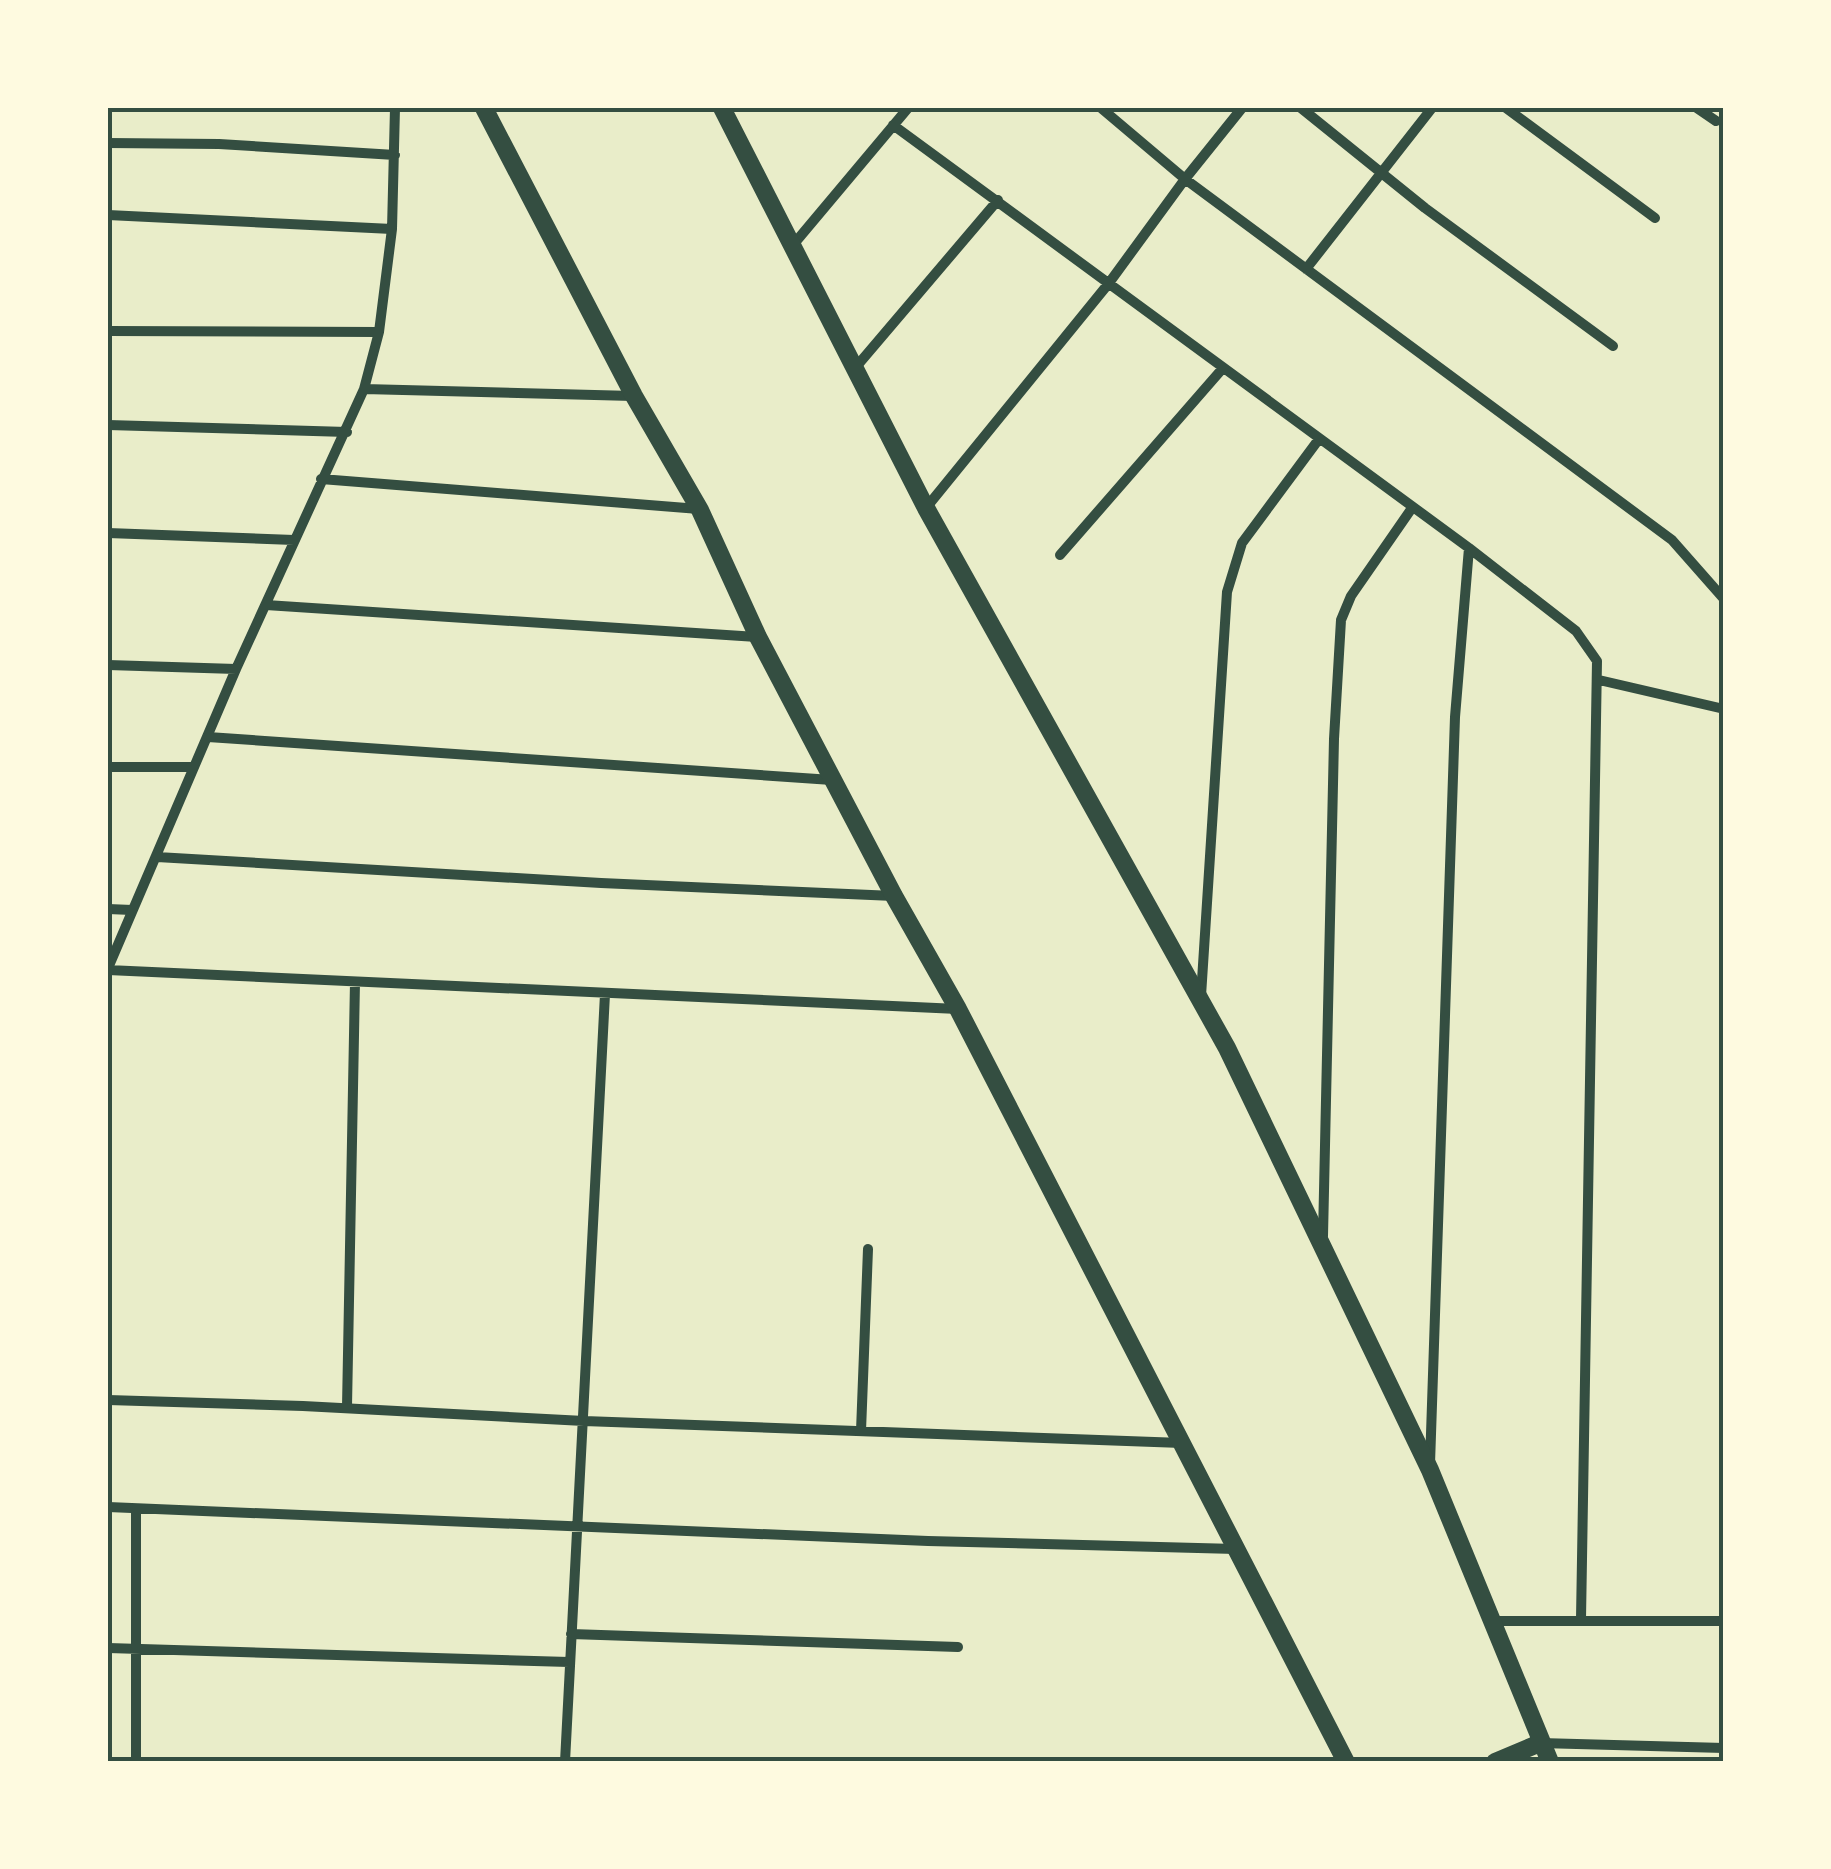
<svg xmlns="http://www.w3.org/2000/svg" width="1831" height="1869" font-family="'DM Sans',sans-serif">
<style>
.lines{fill:none;stroke-linecap:round;stroke-linejoin:round}
.minor{stroke:#344e41;stroke-width:10}
.tertiary{stroke:#344e41;stroke-width:18}
.neatline{fill:none;stroke:#344e41;stroke-width:4}
</style>
<rect width="100%" height="100%" fill="#e9edc9"/>
<g class="lines">
<path class="minor" d="M1101,108L1185,179L1672,540L1724,599
M1301,108L1425,208L1613,346
M1506,108L1655,218
M1697,108L1716,121
M893,125L1469,548L1576,631L1597,661L1581,1619
M108,143L219,144L395,155
M108,215L392,229
M793,245L908,108
M1306,269L1432,108
M108,331L379,332
M856,367L998,200
M364,389L633,396
M108,425L347,432
M321,479L699,509
M926,508L1109,283L1185,179L1242,108
M108,533L294,540
M1060,555L1223,368
M266,605L757,637
M108,665L236,669
M1599,680L1724,709
M208,737L832,780
M108,767H193
M157,857L601,883L894,896
M108,909L132,910
M108,968L236,669L364,389L379,332L392,229L395,108
M108,970L958,1009
M1201,996L1227,592L1242,543L1319,439
M1323,1236L1334,739L1341,620L1351,596L1412,508
M108,1400L303,1406L584,1421L1182,1443
M347,1407L355,982
M861,1431L868,1249
M1430,1464L1455,717L1469,548
M108,1507L928,1541L1236,1549
M1492,1621H1724
M571,1634L958,1647
M108,1648L569,1662
M1540,1743L1724,1748
M136,1762V1509
M565,1762L605,994"/>
<path class="tertiary" d="M484,108L634,396L700,510L758,637L894,896L958,1009L1346,1762
M722,108L926,508L1227,1048L1430,1470L1550,1762
M1495,1762L1540,1743"/>
</g>
<rect width="1831" height="1869" fill="none" stroke="#fefae0" stroke-width="220"/>
<rect x="110" y="110" width="1611" height="1649" class="neatline"/>
</svg>
